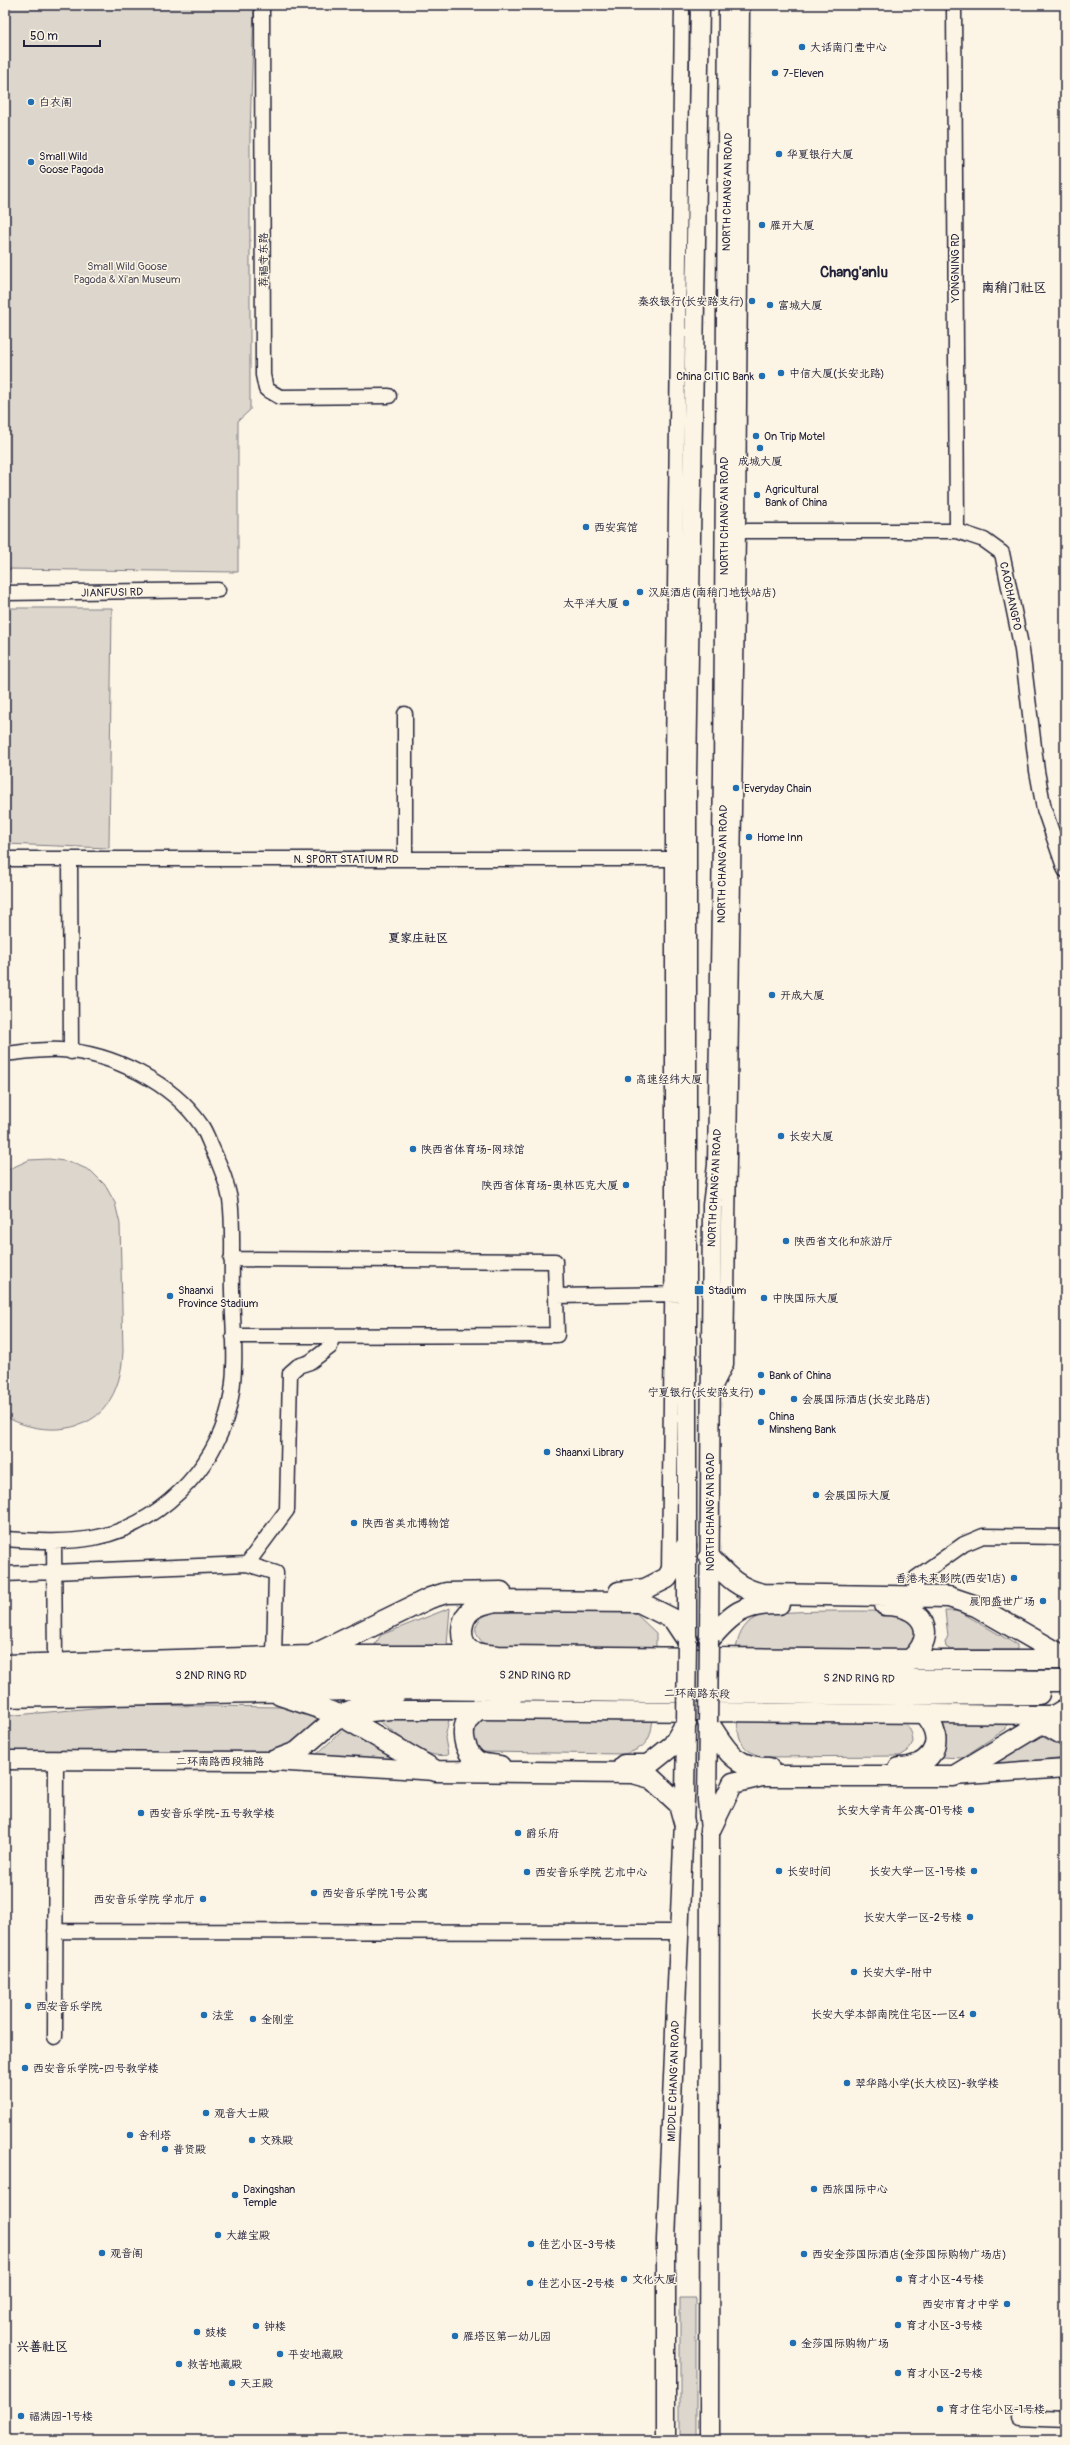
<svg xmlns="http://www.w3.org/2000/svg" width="1070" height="2445" font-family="Pangolin,'LXGW WenKai TC',sans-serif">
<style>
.green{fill:#dcd6cc;stroke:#7f7c84}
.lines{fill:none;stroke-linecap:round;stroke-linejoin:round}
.minor-casing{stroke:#22223b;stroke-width:17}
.major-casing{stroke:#22223b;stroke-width:21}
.highway-casing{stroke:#22223b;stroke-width:23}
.minor{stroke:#fcf5e5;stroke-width:14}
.major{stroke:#fcf5e5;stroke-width:18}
.highway{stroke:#fcf5e5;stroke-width:20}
.major-bridge-casing{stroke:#22223b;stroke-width:21;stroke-linecap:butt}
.major-bridge{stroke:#fcf5e5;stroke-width:18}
.poi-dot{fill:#1f6fb2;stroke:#fcf5e5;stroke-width:1.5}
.labels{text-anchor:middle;stroke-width:3;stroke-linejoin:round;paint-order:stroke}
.poi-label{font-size:11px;fill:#22223b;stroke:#fcf5e5;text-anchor:start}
.street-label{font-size:11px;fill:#22223b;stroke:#fcf5e5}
.park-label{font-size:11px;fill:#504f5f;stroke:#fcf5e5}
.neighbourhood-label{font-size:12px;font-weight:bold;fill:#22223b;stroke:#fcf5e5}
.quarter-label{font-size:13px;font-weight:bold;fill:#22223b;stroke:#fcf5e5}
.district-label{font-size:15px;font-weight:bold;fill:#22223b;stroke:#fcf5e5}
</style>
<rect width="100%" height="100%" fill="#fcf5e5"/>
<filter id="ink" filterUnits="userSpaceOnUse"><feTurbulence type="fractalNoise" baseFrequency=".025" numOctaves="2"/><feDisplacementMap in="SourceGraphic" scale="8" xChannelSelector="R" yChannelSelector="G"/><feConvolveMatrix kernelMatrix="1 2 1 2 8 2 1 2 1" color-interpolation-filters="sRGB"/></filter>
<g filter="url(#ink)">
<path class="green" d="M5,5H254L250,134V410L238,421V572L5,569Z
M5,608H112L109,848L5,844Z
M49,1159L71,1162L91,1171L105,1185L115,1203L120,1224L123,1351C122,1372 118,1389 106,1406C84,1436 33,1434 5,1416V1171L29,1160Z
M450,1608L447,1645L374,1646L381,1635Z
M499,1608L634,1612L656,1633V1649L488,1647C464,1628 479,1617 499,1608Z
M901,1611L919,1630L910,1652L736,1651C737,1638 743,1624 755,1618C771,1608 876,1612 901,1611Z
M945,1611H959L1017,1645V1650H951L946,1647L945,1642L948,1636Z
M126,1705L283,1707L329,1718L279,1752H5V1716Z
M382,1715H444L449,1720L445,1738L448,1755C423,1760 397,1734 378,1720Z
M488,1715L653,1717C651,1740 647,1748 624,1754L483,1752C467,1737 469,1725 488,1715Z
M737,1718H896C908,1724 912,1729 913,1742L908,1751L900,1756L763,1757C741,1751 738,1739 737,1718Z
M942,1721H1007L1006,1729L962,1758L942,1757L947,1735Z
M347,1726L390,1754L391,1764L316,1755Z
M1041,1736L1065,1748V1757L989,1766Z
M680,2298H696V2440H680Z"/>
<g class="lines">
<defs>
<path id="minor" d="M262,5L263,375L266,389L280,397L389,396
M954,5L957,531
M728,531H957L984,540L1002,553L1022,650L1037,771L1044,809L1065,870
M5,593L218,590
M405,714V858
M5,859H683
M70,859L71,1052
M5,1054C24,1052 42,1049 61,1050C111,1053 172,1082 201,1125C206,1132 209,1142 213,1150C220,1165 227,1183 230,1199C234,1229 231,1261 232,1291C233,1328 238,1370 229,1407C214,1471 157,1526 93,1538C64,1543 34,1541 5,1539
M231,1259L555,1261L556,1296L680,1294
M233,1336L557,1335L556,1296
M712,1392L726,1364L738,531L742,5
M54,1542L55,1662
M247,1564L276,1573L274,1657
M669,1573L673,1229V757L682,5
M5,1574L247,1564L287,1510L290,1373L298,1366L310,1362L330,1347L332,1336
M916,1596V1578L964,1544L983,1536L1065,1537
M55,1931L679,1932
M55,2037L56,1760
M1019,2417L1065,2419"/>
<path id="major" d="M687,1640V774L700,5
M709,1640L712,1205L717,1165L723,773L728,5
M911,1660H1065
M351,1714L390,1710H477L1054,1715
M1030,1717L1065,1737
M708,1722L707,1800L710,1830L709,2440
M5,1760L273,1761L436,1771
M954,1776L1065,1768
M666,2440V2240L685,1798L686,1723"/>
<path id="highway" d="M709,1557C727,1576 737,1588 763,1594L949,1597L976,1606L1065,1657
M619,1592L645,1589L667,1578L686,1546
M885,1605C931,1605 939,1645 900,1666
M687,1640L673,1619L639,1602L496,1601C478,1605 463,1609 462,1631C462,1637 463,1643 467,1648C474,1655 489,1655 498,1656L911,1660
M709,1640C731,1614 744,1603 779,1604
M311,1656L430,1598L446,1593L501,1592
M316,1656H484
M5,1665L311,1656L323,1659
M5,1683L161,1675L371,1673L1065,1681
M280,1695L340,1715L436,1771L633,1773L651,1778L679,1804L684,1822
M5,1697L405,1689L900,1695L1039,1694
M708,1722C726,1749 733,1768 769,1768
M273,1761L297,1752L340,1715L396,1693
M624,1765H648L673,1745L686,1723
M500,1766C494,1765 487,1765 481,1763C466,1757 458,1732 469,1718C480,1705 495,1700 512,1696
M899,1768C927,1768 947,1746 928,1719C921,1709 910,1703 900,1695
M710,1830L733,1783L762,1776H954L1065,1709"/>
</defs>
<use href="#minor" class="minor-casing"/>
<use href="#major" class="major-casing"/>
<use href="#highway" class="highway-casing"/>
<use href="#minor" class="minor"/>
<use href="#major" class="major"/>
<use href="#highway" class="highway"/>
<defs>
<path id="major-bridge" d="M708,1722L709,1640
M686,1723L687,1640"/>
</defs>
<use href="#major-bridge" class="major-bridge-casing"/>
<use href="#major-bridge" class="major-bridge"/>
</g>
</g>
<g class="poi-dot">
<circle cx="802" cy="47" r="4"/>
<circle cx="775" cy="73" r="4"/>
<circle cx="31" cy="102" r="4"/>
<circle cx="779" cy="154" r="4"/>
<circle cx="31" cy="162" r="4"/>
<circle cx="762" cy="225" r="4"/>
<circle cx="752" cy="301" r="4"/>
<circle cx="770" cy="305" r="4"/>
<circle cx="781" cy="373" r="4"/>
<circle cx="762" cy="376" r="4"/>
<circle cx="756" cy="436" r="4"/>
<circle cx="760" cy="448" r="4"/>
<circle cx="757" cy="495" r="4"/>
<circle cx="586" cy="527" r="4"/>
<circle cx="640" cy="592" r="4"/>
<circle cx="626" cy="603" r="4"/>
<circle cx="736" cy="788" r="4"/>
<circle cx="749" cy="837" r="4"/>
<circle cx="772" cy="995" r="4"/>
<circle cx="628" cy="1079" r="4"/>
<circle cx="781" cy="1136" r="4"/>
<circle cx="413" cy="1149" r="4"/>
<circle cx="626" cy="1185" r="4"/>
<circle cx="786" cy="1241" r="4"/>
<rect x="694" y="1285" width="10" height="10" rx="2"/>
<circle cx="170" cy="1296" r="4"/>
<circle cx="764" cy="1298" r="4"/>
<circle cx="761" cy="1375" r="4"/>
<circle cx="762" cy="1392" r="4"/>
<circle cx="794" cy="1399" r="4"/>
<circle cx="761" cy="1422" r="4"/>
<circle cx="547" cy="1452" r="4"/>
<circle cx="816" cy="1495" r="4"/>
<circle cx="354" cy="1523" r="4"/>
<circle cx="1014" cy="1578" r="4"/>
<circle cx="1043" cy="1601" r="4"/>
<circle cx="971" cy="1810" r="4"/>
<circle cx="141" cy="1813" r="4"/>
<circle cx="518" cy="1833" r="4"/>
<circle cx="779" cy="1871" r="4"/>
<circle cx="974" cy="1871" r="4"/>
<circle cx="527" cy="1872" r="4"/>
<circle cx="314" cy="1893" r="4"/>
<circle cx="203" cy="1899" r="4"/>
<circle cx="970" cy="1917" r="4"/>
<circle cx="854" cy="1972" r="4"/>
<circle cx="28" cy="2006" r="4"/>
<circle cx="973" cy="2014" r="4"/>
<circle cx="204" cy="2015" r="4"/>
<circle cx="253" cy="2019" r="4"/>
<circle cx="25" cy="2068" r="4"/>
<circle cx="847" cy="2083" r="4"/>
<circle cx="206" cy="2113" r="4"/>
<circle cx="130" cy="2135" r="4"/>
<circle cx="252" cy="2140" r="4"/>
<circle cx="165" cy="2149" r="4"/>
<circle cx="814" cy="2189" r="4"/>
<circle cx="235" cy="2195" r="4"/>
<circle cx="218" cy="2235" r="4"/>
<circle cx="531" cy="2244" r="4"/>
<circle cx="102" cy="2253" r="4"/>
<circle cx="804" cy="2254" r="4"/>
<circle cx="624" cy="2279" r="4"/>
<circle cx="899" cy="2279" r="4"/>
<circle cx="530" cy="2283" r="4"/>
<circle cx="1007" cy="2304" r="4"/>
<circle cx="898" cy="2325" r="4"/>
<circle cx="256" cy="2326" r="4"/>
<circle cx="197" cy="2332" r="4"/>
<circle cx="455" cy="2336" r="4"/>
<circle cx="793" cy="2343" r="4"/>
<circle cx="280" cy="2354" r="4"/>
<circle cx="179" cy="2364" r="4"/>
<circle cx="898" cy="2373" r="4"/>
<circle cx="232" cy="2383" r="4"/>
<circle cx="940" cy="2409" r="4"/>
<circle cx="21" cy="2416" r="4"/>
</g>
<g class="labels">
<g class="poi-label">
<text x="810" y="51">大话南门壹中心</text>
<text x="783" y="77">7-Eleven</text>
<text x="39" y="106">白衣阁</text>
<text x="787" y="158">华夏银行大厦</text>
<text x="39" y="160">Small Wild<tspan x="39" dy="13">Goose Pagoda</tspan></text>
<text x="770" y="229">雁开大厦</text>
<text x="744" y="305" text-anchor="end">秦农银行(长安路支行)</text>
<text x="778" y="309">富城大厦</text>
<text x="789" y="377">中信大厦(长安北路)</text>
<text x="754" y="380" text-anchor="end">China CITIC Bank</text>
<text x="764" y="440">On Trip Motel</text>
<text x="760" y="465" text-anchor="middle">成城大厦</text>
<text x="765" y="493">Agricultural<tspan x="765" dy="13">Bank of China</tspan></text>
<text x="594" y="531">西安宾馆</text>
<text x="648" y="596">汉庭酒店(南稍门地铁站店)</text>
<text x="618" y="607" text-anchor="end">太平洋大厦</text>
<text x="744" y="792">Everyday Chain</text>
<text x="757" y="841">Home Inn</text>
<text x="780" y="999">开成大厦</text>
<text x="636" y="1083">高速经纬大厦</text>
<text x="789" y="1140">长安大厦</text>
<text x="421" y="1153">陕西省体育场-网球馆</text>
<text x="618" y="1189" text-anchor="end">陕西省体育场-奥林匹克大厦</text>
<text x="794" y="1245">陕西省文化和旅游厅</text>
<text x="178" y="1294">Shaanxi<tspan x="178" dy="13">Province Stadium</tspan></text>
<text x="708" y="1294">Stadium</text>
<text x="772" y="1302">中陕国际大厦</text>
<text x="769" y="1379">Bank of China</text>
<text x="754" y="1396" text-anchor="end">宁夏银行(长安路支行)</text>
<text x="802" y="1403">会展国际酒店(长安北路店)</text>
<text x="769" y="1420">China<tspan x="769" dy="13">Minsheng Bank</tspan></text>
<text x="555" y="1456">Shaanxi Library</text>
<text x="824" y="1499">会展国际大厦</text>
<text x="362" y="1527">陕西省美术博物馆</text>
<text x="1006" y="1582" text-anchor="end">香港未来影院(西安1店)</text>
<text x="1035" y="1605" text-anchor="end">晨阳盛世广场</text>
<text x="963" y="1814" text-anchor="end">长安大学青年公寓-01号楼</text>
<text x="149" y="1817">西安音乐学院-五号教学楼</text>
<text x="526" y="1837">爵乐府</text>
<text x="787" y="1875">长安时间</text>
<text x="966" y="1875" text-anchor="end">长安大学一区-1号楼</text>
<text x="535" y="1876">西安音乐学院 艺术中心</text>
<text x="322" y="1897">西安音乐学院 1号公寓</text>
<text x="195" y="1903" text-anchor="end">西安音乐学院 学术厅</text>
<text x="962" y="1921" text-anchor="end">长安大学一区-2号楼</text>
<text x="862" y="1976">长安大学-附中</text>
<text x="36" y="2010">西安音乐学院</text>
<text x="965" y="2018" text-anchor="end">长安大学本部南院住宅区-一区4</text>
<text x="212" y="2019">法堂</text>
<text x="261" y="2023">金刚堂</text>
<text x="33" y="2072">西安音乐学院-四号教学楼</text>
<text x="855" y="2087">翠华路小学(长大校区)-教学楼</text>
<text x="214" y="2117">观音大士殿</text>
<text x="138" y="2139">舍利塔</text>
<text x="260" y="2144">文殊殿</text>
<text x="173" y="2153">普贤殿</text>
<text x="243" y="2193">Daxingshan<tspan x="243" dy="13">Temple</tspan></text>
<text x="822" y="2193">西旅国际中心</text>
<text x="226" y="2239">大雄宝殿</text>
<text x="539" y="2248">佳艺小区-3号楼</text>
<text x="110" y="2257">观音阁</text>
<text x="812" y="2258">西安金莎国际酒店(金莎国际购物广场店)</text>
<text x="632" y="2283">文化大厦</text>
<text x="907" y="2283">育才小区-4号楼</text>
<text x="538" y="2287">佳艺小区-2号楼</text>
<text x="999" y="2308" text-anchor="end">西安市育才中学</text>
<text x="906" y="2329">育才小区-3号楼</text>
<text x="264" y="2330">钟楼</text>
<text x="205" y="2336">鼓楼</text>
<text x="463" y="2340">雁塔区第一幼儿园</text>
<text x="801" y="2347">金莎国际购物广场</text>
<text x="288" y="2358">平安地藏殿</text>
<text x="187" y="2368">救苦地藏殿</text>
<text x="906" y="2377">育才小区-2号楼</text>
<text x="240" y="2387">天王殿</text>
<text x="948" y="2413">育才住宅小区-1号楼</text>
<text x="29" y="2420">福满园-1号楼</text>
</g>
<g class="street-label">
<text transform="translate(727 192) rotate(-89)" y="4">NORTH CHANG'AN ROAD</text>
<text transform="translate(263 260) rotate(-90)" y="4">荐福寺东路</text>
<text transform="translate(955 268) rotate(-90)" y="4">YONGNING RD</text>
<text transform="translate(724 516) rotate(-90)" y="4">NORTH CHANG'AN ROAD</text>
<text transform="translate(112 592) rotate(-1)" y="4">JIANFUSI RD</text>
<text transform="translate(1011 596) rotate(78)" y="4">CAOCHANGPO</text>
<text x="346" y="863">N. SPORT STATIUM RD</text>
<text transform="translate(722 864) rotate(-89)" y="4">NORTH CHANG'AN ROAD</text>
<text transform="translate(714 1188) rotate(-87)" y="4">NORTH CHANG'AN ROAD</text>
<text transform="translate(710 1512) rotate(-90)" y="4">NORTH CHANG'AN ROAD</text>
<text x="211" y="1679">S 2ND RING RD</text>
<text transform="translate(535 1675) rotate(1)" y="4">S 2ND RING RD</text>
<text transform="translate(859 1678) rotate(1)" y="4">S 2ND RING RD</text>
<text transform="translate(697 1693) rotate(1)" y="4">二环南路东段</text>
<text x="220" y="1765">二环南路西段辅路</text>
<text transform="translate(673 2081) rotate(-88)" y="4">MIDDLE CHANG'AN ROAD</text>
</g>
<g class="park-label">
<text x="127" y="270">Small Wild Goose<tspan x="127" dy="13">Pagoda &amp; Xi'an Museum</tspan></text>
</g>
<g class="neighbourhood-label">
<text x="418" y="942">夏家庄社区</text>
</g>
<g class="quarter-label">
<text x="1014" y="292">南稍门社区</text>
<text x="42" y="2351">兴善社区</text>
</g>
<g class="district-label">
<text x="854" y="277">Chang'anlu</text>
</g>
</g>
<rect width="1070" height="2445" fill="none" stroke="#fcf5e5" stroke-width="20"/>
<rect x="10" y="10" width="1050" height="2425" fill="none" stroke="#22223b" stroke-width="1.5" filter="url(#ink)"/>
<path d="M24 40v6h76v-6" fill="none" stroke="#22223b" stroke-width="2"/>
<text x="30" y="40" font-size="12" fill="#22223b" stroke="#fcf5e5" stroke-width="3" paint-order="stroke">50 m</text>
</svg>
